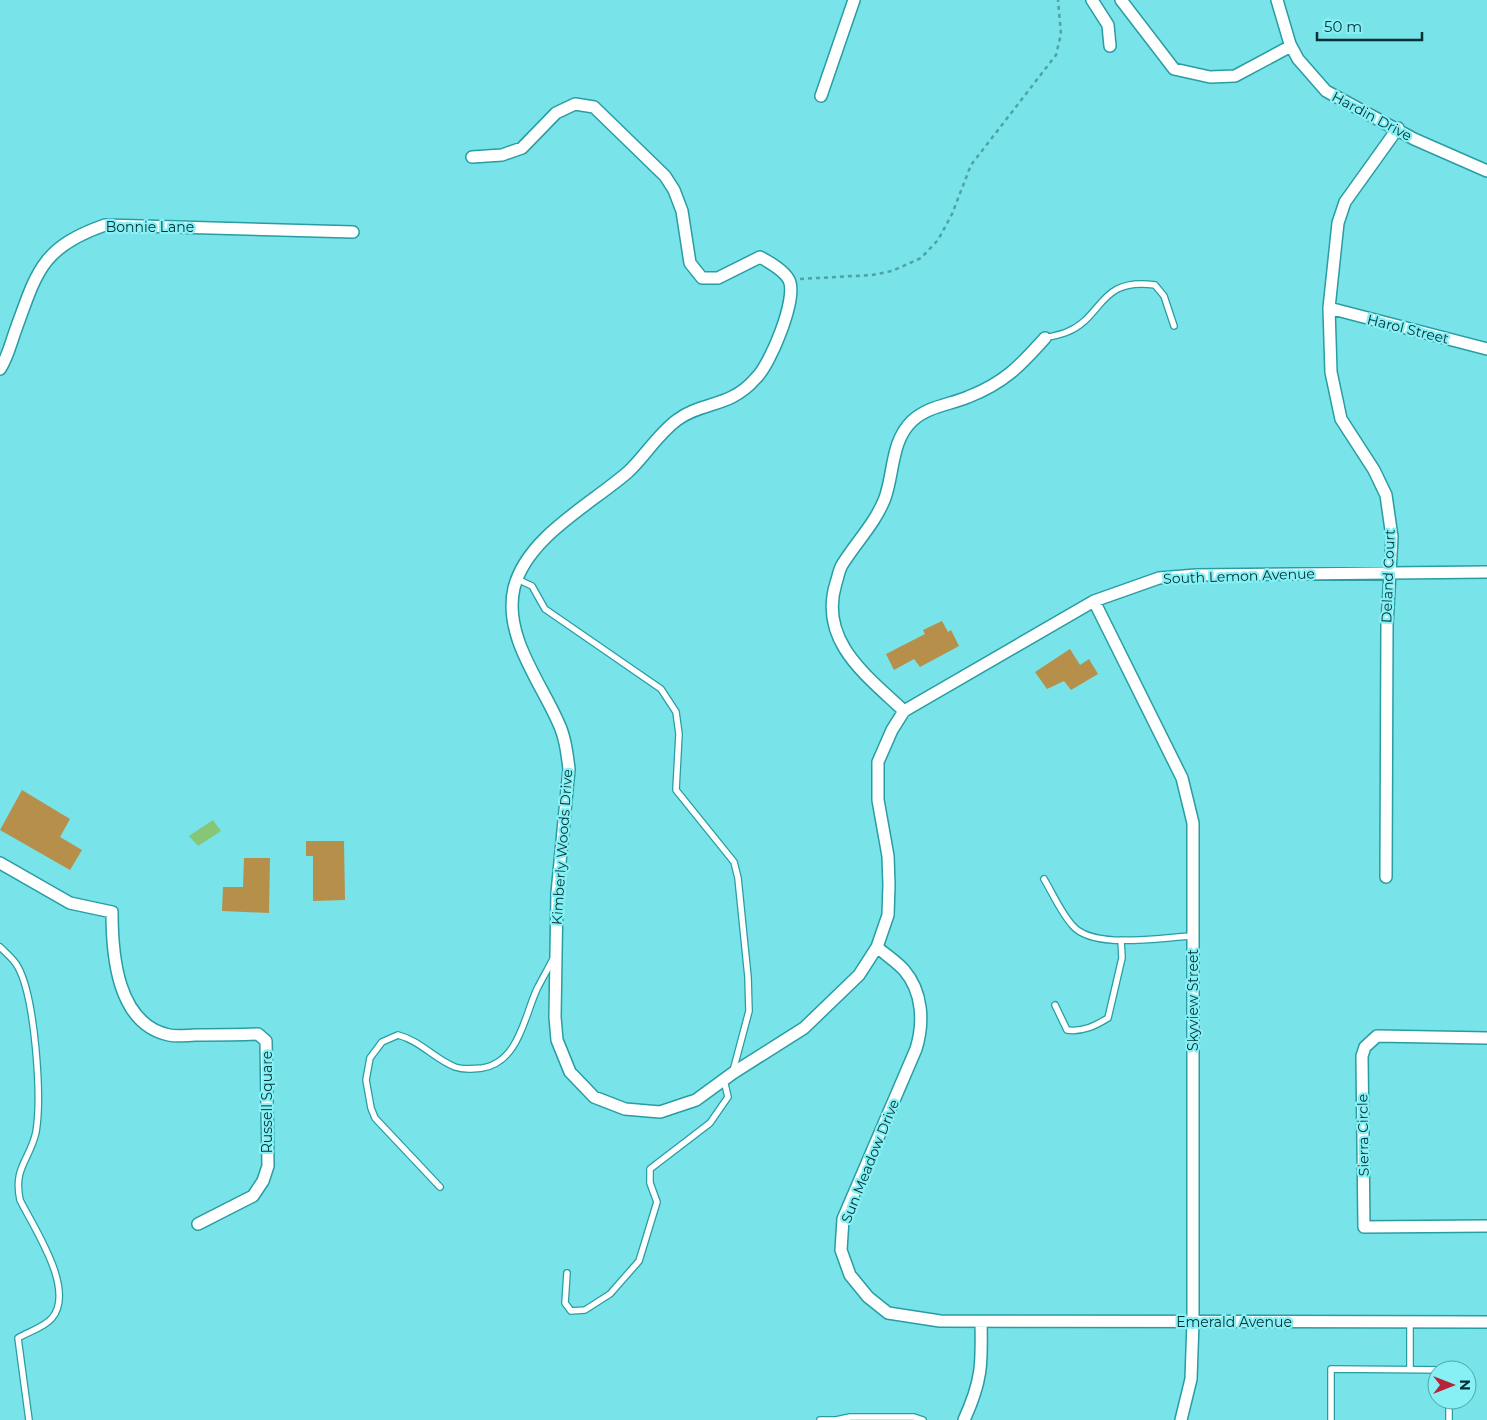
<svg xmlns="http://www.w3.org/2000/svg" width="1487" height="1420" font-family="Montserrat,sans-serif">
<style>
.water{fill:#86c676}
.building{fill:#b68f4a}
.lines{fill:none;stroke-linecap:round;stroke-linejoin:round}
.service-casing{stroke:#289da3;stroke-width:8}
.minor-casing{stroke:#289da3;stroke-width:14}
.path{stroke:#4da3a8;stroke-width:2.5;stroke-dasharray:4 4;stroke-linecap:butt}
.service{stroke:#fff;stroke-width:5.5}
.minor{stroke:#fff;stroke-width:11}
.labels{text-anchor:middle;stroke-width:4.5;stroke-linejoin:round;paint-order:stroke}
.street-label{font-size:14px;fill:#003235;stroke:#86f0f5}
</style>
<rect width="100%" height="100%" fill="#78e3e8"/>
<path class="water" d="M213,820L221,831L198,846L189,836Z"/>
<path class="building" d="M942,621L948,632L951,630L959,646L920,667L914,659L894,670L886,654L925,634L923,630Z
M1070,649L1080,665L1089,659L1098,674L1071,690L1064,681L1047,689L1035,672Z
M22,790L70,819L60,837L82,850L70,870L0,830Z
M306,841H344L345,900L313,901V856H306Z
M244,858H270L269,913L222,911L223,887H243Z"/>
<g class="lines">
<defs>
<path id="service" d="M1045,338C1052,336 1060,335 1067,332C1104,317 1098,277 1155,285L1164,296L1174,326
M517,579L532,586L545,609L661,689L676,712L679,734L676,790L734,862L738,878L748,977L749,1011L733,1071
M1044,879C1053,894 1061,913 1073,926C1094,950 1163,937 1193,936
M0,947C6,953 14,959 18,967C35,998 42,1096 36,1132C30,1160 13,1167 20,1200C34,1228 76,1290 52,1318C45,1327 28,1332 18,1338L29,1420
M1055,1005L1067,1030C1083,1032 1095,1026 1108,1018L1122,958L1121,940
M440,1187L375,1118L371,1108L366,1080L370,1058L382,1042L398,1035C421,1041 434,1059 455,1067C464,1070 473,1069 482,1068C519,1062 524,1017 537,989C542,979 548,969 553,959
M567,1273L565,1303L571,1311L585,1310L610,1294L639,1261L657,1202L650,1183V1169L710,1123L728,1097L724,1080
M1410,1322V1369
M1449,1400V1420
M820,1420H835
M836,1420L850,1417H914L923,1420
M1331,1420V1369L1449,1370"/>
<path id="minor" d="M1092,0L1108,25L1110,46
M1121,0L1174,69L1210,77L1235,76L1291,46
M1277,0L1290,44L1298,59L1326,91L1414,139L1487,171
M821,96L854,0
M472,157L502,155L522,148L556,113L575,104L594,107L665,176L674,190L682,211L690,263L702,278H718L760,257C769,262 784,270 789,280C798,298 770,365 756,378C750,385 740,393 732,397C714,406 694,407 677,420C658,434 645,456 628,472C590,505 527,537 514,588C503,635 540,681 558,722C565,736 567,753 569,769L557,893L555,1017L557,1040L570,1072L594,1097L625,1109L660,1112L696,1100L733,1073L804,1028L859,975L877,947L888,915L889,885L888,856L878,800V762L892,730L904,711L1094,601L1159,578L1196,575L1487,572
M1329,308L1487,349
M0,369C8,357 11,342 16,329C37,271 42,247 105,225L353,232
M1094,601L1182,778L1193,823V1322L1191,1379L1181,1420
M904,711C867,676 818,641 836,583C838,577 839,570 842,565C856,542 875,524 885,498C894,473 891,441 912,421C928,406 949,405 968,397C1004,383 1020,366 1045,338
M0,863L70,903L112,912C112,955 117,1024 169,1035C178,1037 188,1035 196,1035C217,1035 238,1035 258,1034L266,1041L268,1166L263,1181L253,1196L198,1224
M1386,877L1387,625L1392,537L1386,495L1374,470L1341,419L1331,372L1329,308L1338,223L1345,202L1398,128
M877,947C886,955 897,962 904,970C923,992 924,1023 916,1049L843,1219L841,1250L850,1275L868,1297L888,1313L940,1321L1487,1322
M1487,1038L1377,1036L1365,1047L1362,1056L1364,1227L1487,1226
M964,1420C982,1381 982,1364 981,1322"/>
</defs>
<use href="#service" class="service-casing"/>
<use href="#minor" class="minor-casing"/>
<path class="path" d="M800,279L872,275L892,271L921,258L938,240L952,214L971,165L1056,55L1061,34L1058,0"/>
<use href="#service" class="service"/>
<use href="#minor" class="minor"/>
</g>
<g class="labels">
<g class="street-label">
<text transform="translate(1372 116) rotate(28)" y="5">Hardin Drive</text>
<text x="150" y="232">Bonnie Lane</text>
<text transform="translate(1408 329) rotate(14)" y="5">Harol Street</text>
<text transform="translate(1239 576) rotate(-2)" y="5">South Lemon Avenue</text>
<text transform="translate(1388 576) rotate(-88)" y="5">Deland Court</text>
<text transform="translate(562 847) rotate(-86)" y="5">Kimberly Woods Drive</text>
<text transform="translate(1193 1000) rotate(-90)" y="5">Skyview Street</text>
<text transform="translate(267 1102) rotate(-90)" y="5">Russell Square</text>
<text transform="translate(1363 1135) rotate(-91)" y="5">Sierra Circle</text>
<text transform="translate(870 1161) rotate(-68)" y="5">Sun Meadow Drive</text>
<text x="1234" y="1327">Emerald Avenue</text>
</g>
</g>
<g transform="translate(1452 1385) rotate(90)"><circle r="24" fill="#86f0f5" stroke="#50a4a8"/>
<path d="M0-4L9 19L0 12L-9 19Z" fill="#b62439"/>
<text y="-8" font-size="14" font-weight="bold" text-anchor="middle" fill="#003235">N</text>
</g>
<path d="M1317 32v8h105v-8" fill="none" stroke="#003235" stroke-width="2.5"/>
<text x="1324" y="32" font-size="15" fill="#003235" stroke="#86f0f5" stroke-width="4" paint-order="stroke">50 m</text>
</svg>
